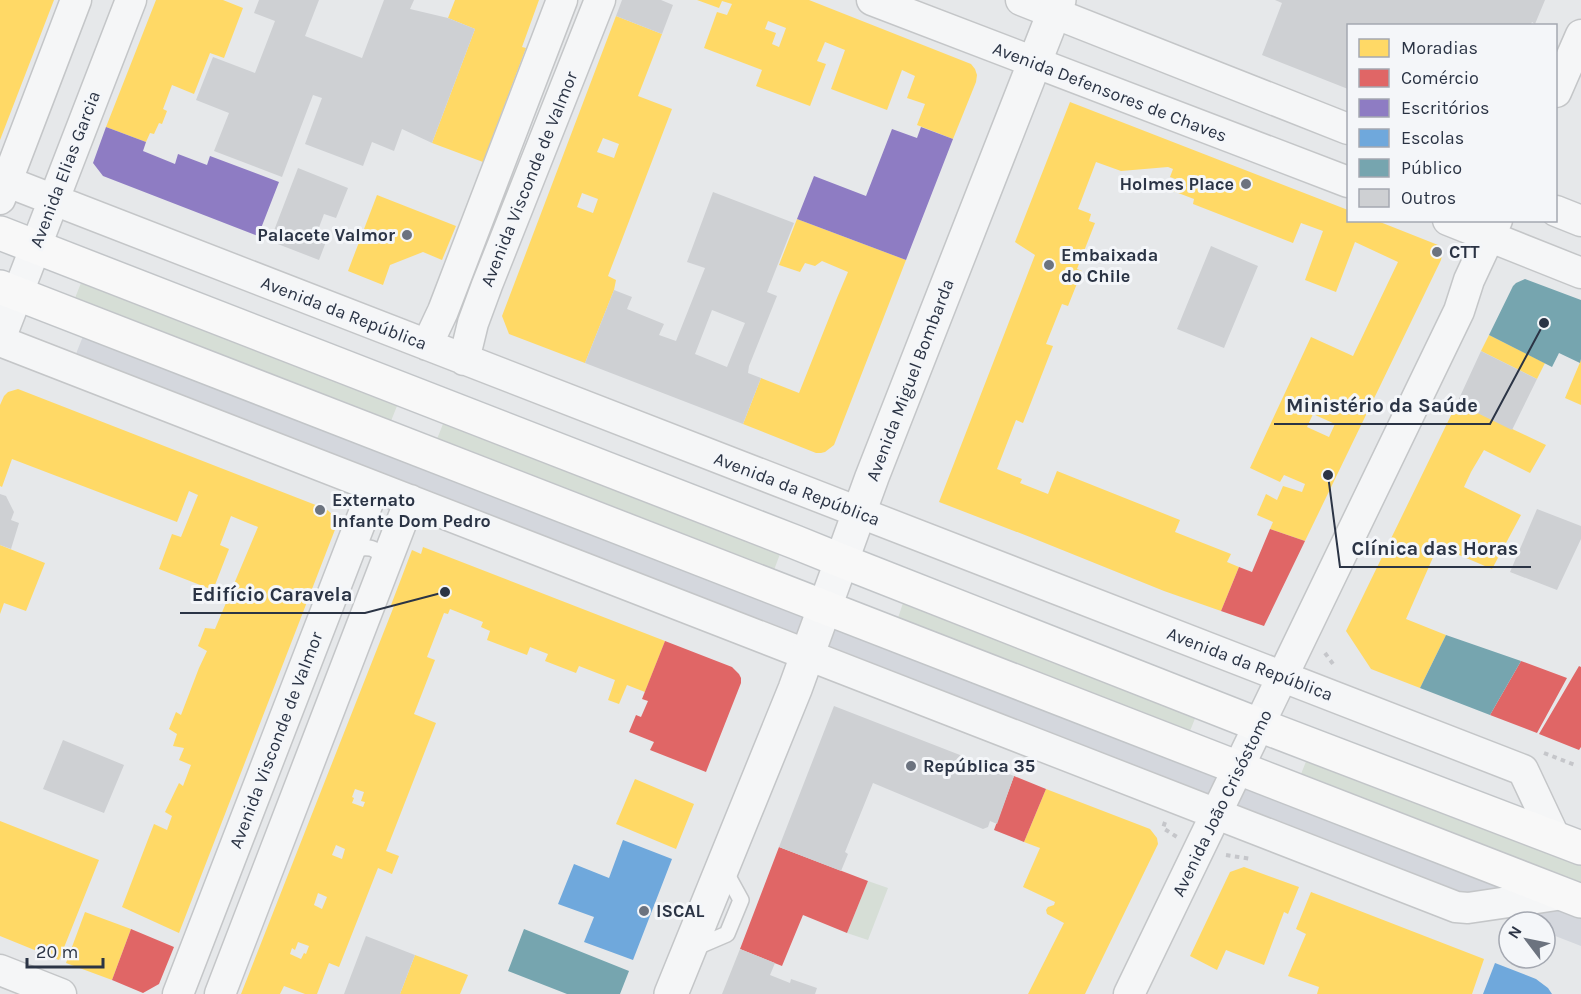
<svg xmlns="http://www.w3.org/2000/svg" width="1581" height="994" font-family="Karla,sans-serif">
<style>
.built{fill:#d4d7dd}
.green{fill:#d6ded6}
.homes{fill:#ffd966;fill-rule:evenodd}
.shops{fill:#e06666}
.offices{fill:#8e7cc3}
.schools{fill:#6fa8dc}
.public{fill:#76a5af}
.building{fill:#ced0d3;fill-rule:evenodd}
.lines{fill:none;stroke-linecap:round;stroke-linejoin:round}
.service-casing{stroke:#c4c6c8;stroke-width:18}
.minor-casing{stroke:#c4c6c8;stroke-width:33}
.tertiary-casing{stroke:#c4c6c8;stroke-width:36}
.primary-casing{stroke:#c2c5c8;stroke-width:36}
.path{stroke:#c5c6ca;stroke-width:4;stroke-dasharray:4.5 4.5;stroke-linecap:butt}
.service{stroke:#f5f6f7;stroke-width:15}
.minor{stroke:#f5f6f7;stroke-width:30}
.tertiary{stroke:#f5f6f7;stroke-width:33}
.primary{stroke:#f8f8f8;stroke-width:33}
.poi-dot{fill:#6c737f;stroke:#f4f6f9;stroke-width:2}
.labels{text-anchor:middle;stroke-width:6;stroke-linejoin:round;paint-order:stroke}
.street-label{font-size:18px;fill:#2b3445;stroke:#f4f6f9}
.poi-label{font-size:18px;font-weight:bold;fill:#2b3445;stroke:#f4f6f9;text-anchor:start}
.leader{fill:none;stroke:#2b3445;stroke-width:2}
.callout-dot{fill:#2b3445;stroke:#f4f6f9;stroke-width:2}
.callout-label{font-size:20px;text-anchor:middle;font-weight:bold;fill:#2b3445;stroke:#f4f6f9;stroke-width:6;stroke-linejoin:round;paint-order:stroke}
</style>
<rect width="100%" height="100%" fill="#e6e8ea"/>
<path class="built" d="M85,331L1581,913V946L1545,932V922H1519L74,359Z"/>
<path class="green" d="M81,283L397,406L391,421L75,298Z
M443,424L780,554L774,570L437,439Z
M903,603L1196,716L1190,731L898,618Z
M1307,759L1581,866V883L1301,774Z
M868,881L888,888L868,940L847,933Z"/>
<path class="homes" d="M0,0H54L0,140Z
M156,0H223L243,8L224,58L210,53L194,94L172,85L163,109L167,111L162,124L159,123L154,134L150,133L146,142L106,127Z
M455,0H539L522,47L526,48L483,162L432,143L475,29L448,18Z
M697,0H809L971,64L975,69L977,75L976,82L953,139L917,125L925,104L907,98L915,76L902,70L887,110L831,89L845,50L825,42L817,61L826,64L810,106L756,86L762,70L704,48L717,12L727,15L732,4L722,1L719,8ZM768,21L786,28L779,47L772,44L776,33L765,29Z
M616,16L662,34L638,96L672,109L608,276L616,280L614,290L585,363L509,334L502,316ZM603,138L619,144L614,158L597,152ZM582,193L598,199L593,213L577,207Z
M1070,102L1348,210V220H1375L1433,243L1438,245L1441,250L1442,255L1441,260L1305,541L1270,529L1273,522L1257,515L1266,494L1277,500L1283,486L1302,492L1305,484L1284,475L1280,482L1250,468L1311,337L1353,356L1398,262L1355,242L1336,292L1305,280L1323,231L1301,223L1293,243L1193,204L1194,199L1173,191L1178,180L1170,177L1173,169L1168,167L1121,171L1096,162L1078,209L1091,214L1089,221L1095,223L1077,269L1082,271L1068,306L1062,304L1046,344L1053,346L1023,423L1016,420L997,469L1022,479L1020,483L1048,494L1057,471L1180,520L1175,532L1231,554L1227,562L1239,567L1221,611L1164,591L1030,537L939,502L1035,255L1015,242ZM1313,414L1335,424L1329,437L1307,427Z
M377,195L456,226L442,260L423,252L390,265L383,285L348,271Z
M797,219L906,260L834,445L825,452L821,453H816L743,424L761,378L799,393L837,298L848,272L822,261L815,266L805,263L800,272L779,265Z
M1489,335L1545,363L1537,379L1481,351Z
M1581,360V405L1565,398Z
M18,389L326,509L332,514L335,520L336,527L179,933L122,907L154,824L167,830L172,816L165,812L179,783L183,786L191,765L179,760L184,748L173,746L177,734L169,729L176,712L181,715L199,668L207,651L198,646L205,628L215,629L258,527L231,516L220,545L229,549L213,590L159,569L172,534L181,537L198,495L189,491L177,522L12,459L2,487L0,486V405L4,396L8,392Z
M1457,403L1546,445L1530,473L1484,450L1471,472L1464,487L1521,515L1492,569L1438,546L1406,619L1446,635L1420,688L1371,669L1346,631Z
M0,545L45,563L26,611L4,603L0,614Z
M423,547L665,641L645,692L627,685L619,704L608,700L615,680L579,666L576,673L545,661L548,654L530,647L527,655L487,640L490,631L481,627L483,622L450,609L448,614L444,613L427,657L435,660L414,714L436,723L386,851L399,856L392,874L378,868L339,967L329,963L317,994H305L284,986L280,994H241L394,606L391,605L401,579L412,550L421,554ZM355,789L364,792L361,801L365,802L363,807L352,803L354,798L352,797ZM336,845L345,849L342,859L332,855ZM318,893L327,897L322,909L314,905ZM298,942L309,946L306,954L304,953L301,959L290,954L292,948L295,950Z
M635,779L694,804L676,849L616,824Z
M1046,789L1150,829L1157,838L1158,844L1085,994H1028L1064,923L1047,914L1046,910L1048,907L1054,905L1055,902L1023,887L1040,848L1024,842Z
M0,821L99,860L59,960L0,936Z
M1244,867L1299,887L1288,914L1284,912L1264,965L1226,950L1217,970L1190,956L1230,872Z
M1311,892L1484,959L1472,994H1317L1319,987L1288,976L1306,934L1296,929Z
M85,912L131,929L112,980L66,963Z
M415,955L468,975L460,994H400Z"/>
<path class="shops" d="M1270,529L1305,541L1264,626L1221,611L1239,567L1252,572Z
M665,641L732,667L739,674L741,678V683L706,772L650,750L654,742L629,732L636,715L641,717L648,701L642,699Z
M1521,661L1567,678L1537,733L1490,715Z
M1579,666L1581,667V747L1579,750L1539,734Z
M1014,776L1046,789L1024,842L994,830Z
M779,847L868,881L847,933L803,915L782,966L740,949Z
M131,929L174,947L159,984L143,993L112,980Z"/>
<path class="offices" d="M106,127L146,142L143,151L175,164L178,154L207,165L210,156L279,182L258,236L103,176L93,163Z
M921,127L953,139L906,260L797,219L814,176L866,196L892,129L917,138Z"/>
<path class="schools" d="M623,840L672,859L633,960L584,942L594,917L558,904L574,864L609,878Z
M1495,963L1536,979L1548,988L1552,994H1483Z"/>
<path class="public" d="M1525,279L1581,300V359L1580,363L1559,353L1552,367L1489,335L1513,286L1516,283Z
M1446,635L1521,661L1490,715L1420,688Z
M524,929L629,971L620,994H567L508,971Z"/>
<path class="building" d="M259,0H319L305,36L362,58L384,0H414L410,9L448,18L475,29L432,143L402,129L394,151L372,142L363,166L305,144L322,98L313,95L282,177L214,151L229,113L196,100L213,57L255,73L275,21L254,13Z
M622,0H661L673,5L662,34L616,16Z
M1275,0H1545L1535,24L1532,22L1530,26H1348V89L1262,55L1282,3Z
M298,168L348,188L336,218L324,214L318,230L329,234L319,260L270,241Z
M713,192L794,223L767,292L777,296L749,366L748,373L761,378L743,424L585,363L614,290L632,297L627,309L664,324L659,335L676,341L705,268L687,262ZM712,310L745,323L727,367L695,354Z
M1211,246L1258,266L1224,348L1177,329Z
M1481,351L1537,379L1512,430L1457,403Z
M0,494L6,496L14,512L11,520L19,523L11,549L0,545Z
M1537,509L1581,526V539L1557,590L1510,572Z
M834,706L1014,776L997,824L990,821L988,827L983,829L873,783L845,852L848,854L841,871L779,847Z
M63,740L124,765L104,813L43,789Z
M366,936L415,955L400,994H344Z
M740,949L775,963L770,975L790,983L791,979L817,988L815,994H722Z"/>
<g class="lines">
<defs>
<path id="service" d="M349,550C367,546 379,545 384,564
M692,949L727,934L741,900L724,869"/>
<path id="minor" d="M872,0L1348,182
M1021,0L1348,129
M1556,92L1581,35
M0,179L1523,770L1555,838
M0,199L76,0
M1556,211L1581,221
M1448,220L1581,273
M0,339L131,0
M0,341L1456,907L1468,908L1563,894
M427,345L443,311L562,0
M464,360L473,323L487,285L600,0
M0,970L61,994
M178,994L374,487
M220,994L410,500
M1129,994L1459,311L1469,280L1497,220"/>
<path id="tertiary" d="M671,994L795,689L872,477L1059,0"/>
<path id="primary" d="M0,233L795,542L842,561L1259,725L1581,848
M0,287L1581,901"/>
</defs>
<use href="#service" class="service-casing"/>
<use href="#minor" class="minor-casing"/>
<use href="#tertiary" class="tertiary-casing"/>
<use href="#primary" class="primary-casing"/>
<path class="path" d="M1325,653L1333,664
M1544,753L1575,765
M1165,822L1163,828L1177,837
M1226,855L1251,859
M1503,952L1509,955
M1518,958L1537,965"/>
<use href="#service" class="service"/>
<use href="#minor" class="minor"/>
<use href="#tertiary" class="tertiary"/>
<use href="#primary" class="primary"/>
</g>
<g class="poi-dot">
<circle cx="1246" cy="184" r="6"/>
<circle cx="407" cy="235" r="6"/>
<circle cx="1437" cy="252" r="6"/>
<circle cx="1049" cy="265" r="6"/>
<circle cx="320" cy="510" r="6"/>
<circle cx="911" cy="766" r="6"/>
<circle cx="644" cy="911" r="6"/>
</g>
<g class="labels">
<g class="street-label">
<text transform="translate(1110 92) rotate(21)" y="6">Avenida Defensores de Chaves</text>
<text transform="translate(65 169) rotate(-69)" y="6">Avenida Elias Garcia</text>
<text transform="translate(529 179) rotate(-68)" y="6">Avenida Visconde de Valmor</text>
<text transform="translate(344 313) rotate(21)" y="6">Avenida da República</text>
<text transform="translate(910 380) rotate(-69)" y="6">Avenida Miguel Bombarda</text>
<text transform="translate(797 489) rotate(21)" y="6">Avenida da República</text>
<text transform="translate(1250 664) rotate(21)" y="6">Avenida da República</text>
<text transform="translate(276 740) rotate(-69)" y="6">Avenida Visconde de Valmor</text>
<text transform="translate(1222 803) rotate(-64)" y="6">Avenida João Crisóstomo</text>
</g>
<g class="poi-label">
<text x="1234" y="190" text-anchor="end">Holmes Place</text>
<text x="395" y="241" text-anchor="end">Palacete Valmor</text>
<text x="1449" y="258">CTT</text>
<text x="1061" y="261">Embaixada<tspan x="1061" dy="21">do Chile</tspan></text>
<text x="332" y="506">Externato<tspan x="332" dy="21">Infante Dom Pedro</tspan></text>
<text x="923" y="772">República 35</text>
<text x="656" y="917">ISCAL</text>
</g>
</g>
<path class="leader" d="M1544 323L1490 424H1274M1328 475L1340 567H1531M445 592L365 613H180"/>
<g class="callout-dot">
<circle cx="1544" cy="323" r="6"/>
<circle cx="1328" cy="475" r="6"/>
<circle cx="445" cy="592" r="6"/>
</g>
<g class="callout-label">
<text x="1382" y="412">Ministério da Saúde</text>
<text x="1435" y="555">Clínica das Horas</text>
<text x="272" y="601">Edifício Caravela</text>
</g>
<rect x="1347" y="24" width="210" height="198" fill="#f4f6f9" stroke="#a4a8b1" stroke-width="1.5"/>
<rect x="1359" y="39" width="30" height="18" fill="#ffd966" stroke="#a4a8b1" stroke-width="1.5"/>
<text x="1401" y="54" font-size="18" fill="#2b3445">Moradias</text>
<rect x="1359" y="69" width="30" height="18" fill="#e06666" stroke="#a4a8b1" stroke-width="1.5"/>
<text x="1401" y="84" font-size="18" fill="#2b3445">Comércio</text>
<rect x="1359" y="99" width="30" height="18" fill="#8e7cc3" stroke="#a4a8b1" stroke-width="1.5"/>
<text x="1401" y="114" font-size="18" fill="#2b3445">Escritórios</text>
<rect x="1359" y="129" width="30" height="18" fill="#6fa8dc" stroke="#a4a8b1" stroke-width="1.5"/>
<text x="1401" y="144" font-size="18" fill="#2b3445">Escolas</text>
<rect x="1359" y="159" width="30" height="18" fill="#76a5af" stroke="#a4a8b1" stroke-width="1.5"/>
<text x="1401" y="174" font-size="18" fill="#2b3445">Público</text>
<rect x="1359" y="189" width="30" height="18" fill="#ced0d3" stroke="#a4a8b1" stroke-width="1.5"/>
<text x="1401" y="204" font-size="18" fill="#2b3445">Outros</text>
<g transform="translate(1527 940) rotate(302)"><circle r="28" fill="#f4f6f9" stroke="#a4a8b1" stroke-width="1.5"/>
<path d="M0-4.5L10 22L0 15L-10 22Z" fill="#6c737f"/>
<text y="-9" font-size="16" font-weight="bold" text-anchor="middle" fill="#2b3445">N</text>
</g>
<path d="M27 958v9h76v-9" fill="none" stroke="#2b3445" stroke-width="3"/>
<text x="36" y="958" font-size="18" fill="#2b3445" stroke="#f4f6f9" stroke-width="4.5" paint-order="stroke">20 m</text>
</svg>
